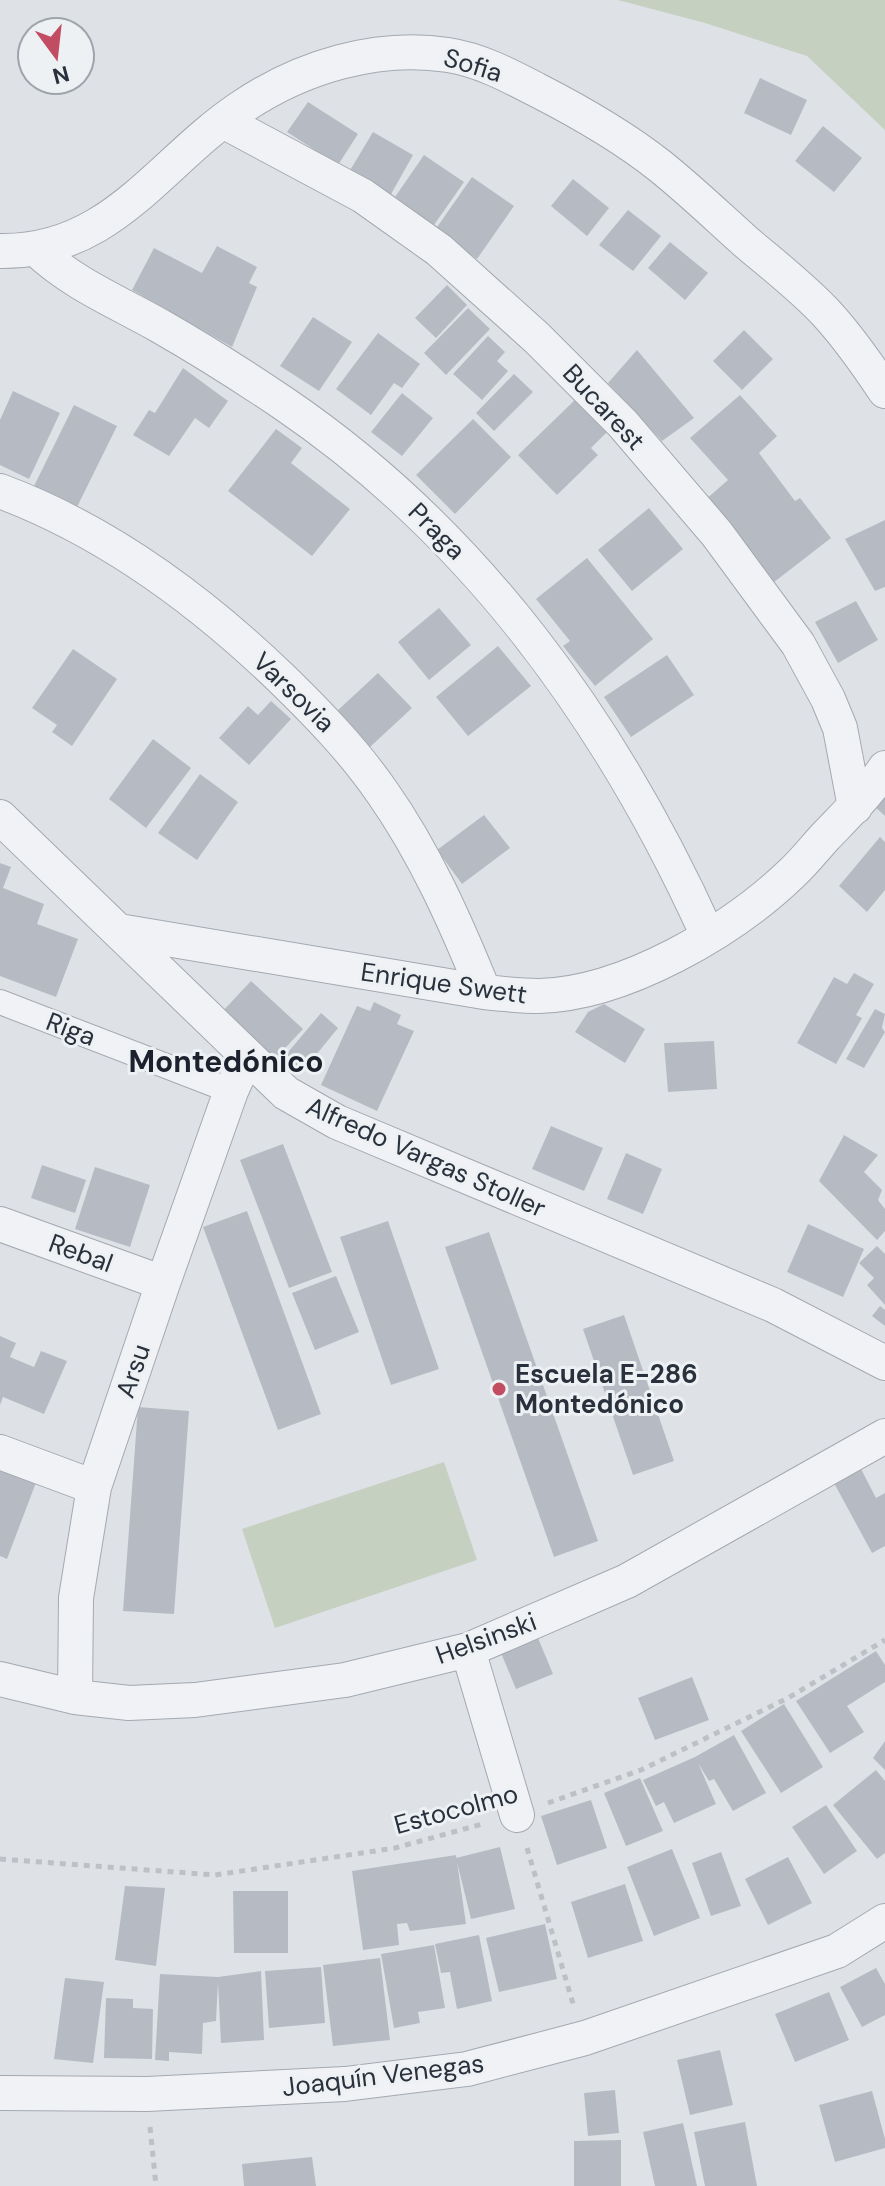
<svg xmlns="http://www.w3.org/2000/svg" width="885" height="2186" font-family="'DM Sans',sans-serif">
<style>
.green{fill:#c5d0c0}
.building{fill:#b6bbc3}
.lines{fill:none;stroke-linecap:round;stroke-linejoin:round}
.pedestrian-casing{stroke:#a4a9b0;stroke-width:26}
.minor-casing{stroke:#a4a9b0;stroke-width:36}
.path{stroke:#bdc0c5;stroke-width:5;stroke-dasharray:6 6;stroke-linecap:butt}
.pedestrian{stroke:#f1f2f5;stroke-width:24}
.minor{stroke:#f1f2f5;stroke-width:34}
.poi-dot{fill:#c24d63;stroke:#eef1f4;stroke-width:3}
.labels{text-anchor:middle;stroke-width:6;stroke-linejoin:round;paint-order:stroke}
.street-label{font-size:26px;fill:#29313c;stroke:#eef1f4}
.poi-label{font-size:26px;font-weight:bold;fill:#29313c;stroke:#eef1f4;text-anchor:start}
.quarter-label{font-size:30px;font-weight:bold;fill:#1b222d;stroke:#eef1f4}
</style>
<rect width="100%" height="100%" fill="#dee2e7"/>
<path class="green" d="M618,0H885V130L807,56L705,23Z
M444,1462L477,1560L275,1628L242,1529Z"/>
<path class="building" d="M760,78L807,100L791,135L744,113Z
M308,102L358,134L338,165L287,132Z
M823,126L862,158L834,192L795,161Z
M373,132L413,155L390,196L349,172Z
M424,155L464,182L434,225L395,197Z
M472,177L514,206L477,259L435,230Z
M573,179L609,208L587,236L551,206Z
M628,210L661,236L633,271L599,245Z
M670,242L708,273L685,300L648,268Z
M217,246L257,267L249,283L257,287L232,347L132,290L154,248L202,273Z
M447,285L467,305L436,338L415,318Z
M468,308L490,329L446,375L424,353Z
M313,317L352,342L319,391L280,366Z
M744,330L773,359L742,390L713,361Z
M378,333L420,364L402,388L394,383L371,415L336,389Z
M488,336L505,352L497,361L508,371L482,400L453,374Z
M637,350L694,418L662,441L608,383Z
M183,368L228,401L209,428L195,418L169,456L133,435L149,410L155,413Z
M514,374L533,392L494,431L476,413Z
M13,391L60,413L29,479L0,465V420Z
M402,393L433,418L402,456L371,432Z
M740,395L777,436L759,453L795,501L800,498L831,538L769,586L704,501L728,480L690,438Z
M577,398L609,430L591,448L598,455L557,495L518,455Z
M74,405L117,426L77,507L34,486Z
M473,419L511,457L455,514L416,475Z
M276,429L302,448L291,463L350,509L312,556L228,491Z
M649,508L683,549L632,591L598,550Z
M885,520V587L875,591L845,539Z
M587,558L653,639L595,686L563,646L570,641L536,599Z
M856,601L878,640L838,663L815,622Z
M439,608L471,645L429,680L398,642Z
M498,646L531,686L468,736L436,697Z
M73,649L117,679L72,746L52,732L57,725L32,708Z
M667,655L694,695L631,737L604,697Z
M378,673L412,708L370,747L337,711Z
M271,701L291,719L249,765L219,738L248,706L258,715Z
M153,739L191,768L146,828L109,799Z
M200,774L238,802L197,860L158,833Z
M885,793V816L874,806Z
M484,815L510,848L462,884L437,850Z
M880,837L885,842V890L867,912L839,886Z
M0,863L11,867L3,888L44,904L37,924L78,939L56,997L0,976Z
M854,973L874,984L856,1015L862,1018L836,1064L797,1043L834,977L847,984Z
M251,981L303,1029L273,1061L221,1013Z
M374,1002L401,1015L397,1024L414,1031L377,1111L321,1085L357,1006L370,1011Z
M604,1004L645,1029L625,1063L575,1032L588,1012Z
M875,1009L885,1014L882,1028L885,1032L864,1068L846,1059Z
M321,1013L338,1028L302,1072L284,1057Z
M714,1041L717,1089L668,1092L664,1043Z
M551,1126L603,1148L584,1191L532,1169Z
M844,1135L878,1155L864,1172L882,1190L878,1200L885,1209V1231L877,1240L819,1181Z
M283,1144L332,1272L289,1288L240,1160Z
M626,1153L662,1169L643,1214L607,1199Z
M42,1165L86,1180L75,1213L31,1198Z
M95,1167L150,1185L130,1247L75,1229Z
M247,1211L321,1414L278,1430L203,1227Z
M388,1221L439,1369L391,1385L340,1237Z
M808,1224L864,1249L843,1297L787,1272Z
M489,1232L598,1541L554,1557L445,1247Z
M877,1246L885,1254V1305L867,1285L874,1278L859,1263Z
M336,1276L359,1332L315,1350L292,1293Z
M880,1306L885,1310V1326L872,1316Z
M624,1315L674,1461L633,1475L583,1329Z
M0,1336L16,1343L10,1357L34,1367L41,1351L67,1361L44,1414L3,1397L0,1405Z
M138,1407L189,1411L174,1614L123,1611Z
M0,1457L40,1472L7,1559L0,1556Z
M861,1469L876,1498L885,1493V1546L872,1553L834,1483Z
M538,1638L553,1674L516,1689L501,1653Z
M876,1651L885,1665V1682L847,1706L864,1732L830,1753L796,1701Z
M692,1677L709,1720L655,1740L638,1698Z
M784,1704L823,1767L781,1793L741,1731Z
M734,1735L766,1793L733,1811L714,1779L709,1781L698,1763L716,1804L674,1823L664,1802L656,1806L643,1780L695,1757Z
M885,1741V1770L873,1758Z
M876,1770L885,1781V1853L877,1859L833,1805Z
M640,1778L663,1831L626,1846L604,1793Z
M591,1800L607,1848L557,1865L541,1816Z
M826,1805L857,1851L824,1874L792,1827Z
M500,1847L515,1909L471,1919L456,1858Z
M672,1849L700,1918L654,1936L627,1867Z
M721,1852L741,1906L711,1916L692,1863Z
M456,1855L466,1924L410,1931L407,1923L397,1924L399,1945L363,1950L352,1871Z
M788,1857L812,1903L768,1925L745,1879Z
M625,1884L643,1941L588,1958L571,1902Z
M125,1886L165,1888L156,1966L115,1960Z
M233,1891H288V1953H234Z
M545,1924L557,1979L499,1992L486,1938Z
M479,1935L492,2001L457,2009L450,1972L441,1973L435,1944Z
M434,1945L445,2008L418,2012L420,2023L394,2028L381,1954Z
M380,1958L390,2040L333,2046L323,1965Z
M321,1967L325,2023L269,2028L265,1971Z
M876,1968L885,1984V2015L862,2027L840,1987Z
M261,1971L264,2040L221,2043L218,1982L216,2021L203,2023L202,2054L169,2052V2061L155,2060L160,1974L218,1977Z
M65,1978L104,1982L93,2063L54,2059Z
M829,1992L849,2040L795,2062L775,2014Z
M106,1998L133,1999V2008L153,2009L152,2059L104,2058Z
M720,2050L733,2105L690,2115L677,2060Z
M615,2090L619,2133L588,2136L584,2093Z
M872,2091L885,2139V2148L835,2162L819,2105Z
M745,2122L757,2186H705L694,2132Z
M683,2123L697,2186H655L643,2132Z
M621,2140V2186H574V2141Z
M312,2157L316,2186H244L242,2164Z"/>
<g class="lines">
<defs>
<path id="pedestrian" d="M0,1002L231,1091"/>
<path id="minor" d="M223,121L363,196L439,250L537,338L623,424L717,534L798,644L828,699L840,728L855,807
M37,250C73,284 118,302 160,326C202,350 243,376 283,403C476,534 613,725 708,936
M0,251C112,253 159,162 242,107C301,67 377,44 448,55C480,60 508,75 537,90C580,112 622,136 660,166C690,190 718,217 746,242C773,265 803,288 827,314C849,338 867,364 885,391
M0,491C107,531 199,599 281,678C318,714 353,750 382,792C425,853 456,923 484,992
M0,817L286,1093L337,1122L773,1305L885,1363
M119,931L484,992C502,994 521,996 539,996C624,994 732,931 792,873C804,862 814,849 825,837C846,815 868,794 885,768
M0,1224L163,1283
M0,1452L94,1487
M468,1650L517,1815
M0,1679L75,1697L129,1703L195,1700L345,1680L468,1650L627,1581L885,1436
M75,1697L76,1598L94,1487L163,1283L231,1091L246,1058
M0,2093L147,2094L345,2084L467,2069L585,2038L837,1951L885,1921"/>
</defs>
<use href="#pedestrian" class="pedestrian-casing"/>
<use href="#minor" class="minor-casing"/>
<path class="path" d="M548,1803L641,1770L788,1698L885,1640
M527,1848L574,2007
M0,1859L215,1875L395,1848L486,1823
M150,2127L156,2186"/>
<use href="#pedestrian" class="pedestrian"/>
<use href="#minor" class="minor"/>
</g>
<circle class="poi-dot" cx="499" cy="1389" r="8"/>
<g class="labels">
<g class="street-label">
<text transform="translate(473 65) rotate(17)" y="9">Sofia</text>
<text transform="translate(604 407) rotate(47)" y="9">Bucarest</text>
<text transform="translate(437 531) rotate(45)" y="9">Praga</text>
<text transform="translate(294 692) rotate(44)" y="9">Varsovia</text>
<text transform="translate(444 983) rotate(8)" y="9">Enrique Swett</text>
<text transform="translate(71 1029) rotate(21)" y="9">Riga</text>
<text transform="translate(426 1157) rotate(24)" y="9">Alfredo Vargas Stoller</text>
<text transform="translate(81 1253) rotate(20)" y="9">Rebal</text>
<text transform="translate(133 1371) rotate(-71)" y="9">Arsu</text>
<text transform="translate(486 1638) rotate(-20)" y="9">Helsinski</text>
<text transform="translate(456 1809) rotate(-15)" y="9">Estocolmo</text>
<text transform="translate(383 2075) rotate(-7)" y="9">Joaquín Venegas</text>
</g>
<g class="poi-label">
<text x="515" y="1383">Escuela E-286<tspan x="515" dy="30">Montedónico</tspan></text>
</g>
<g class="quarter-label">
<text x="226" y="1072">Montedónico</text>
</g>
</g>
<g transform="translate(56 56) rotate(165)"><circle r="38" fill="#eef1f4" stroke="#9fa4aa" stroke-width="2"/>
<path d="M0-6L14 30L0 20L-14 30Z" fill="#c24d63"/>
<text y="-12" font-size="22" font-weight="bold" text-anchor="middle" fill="#29313c">N</text>
</g>
</svg>
